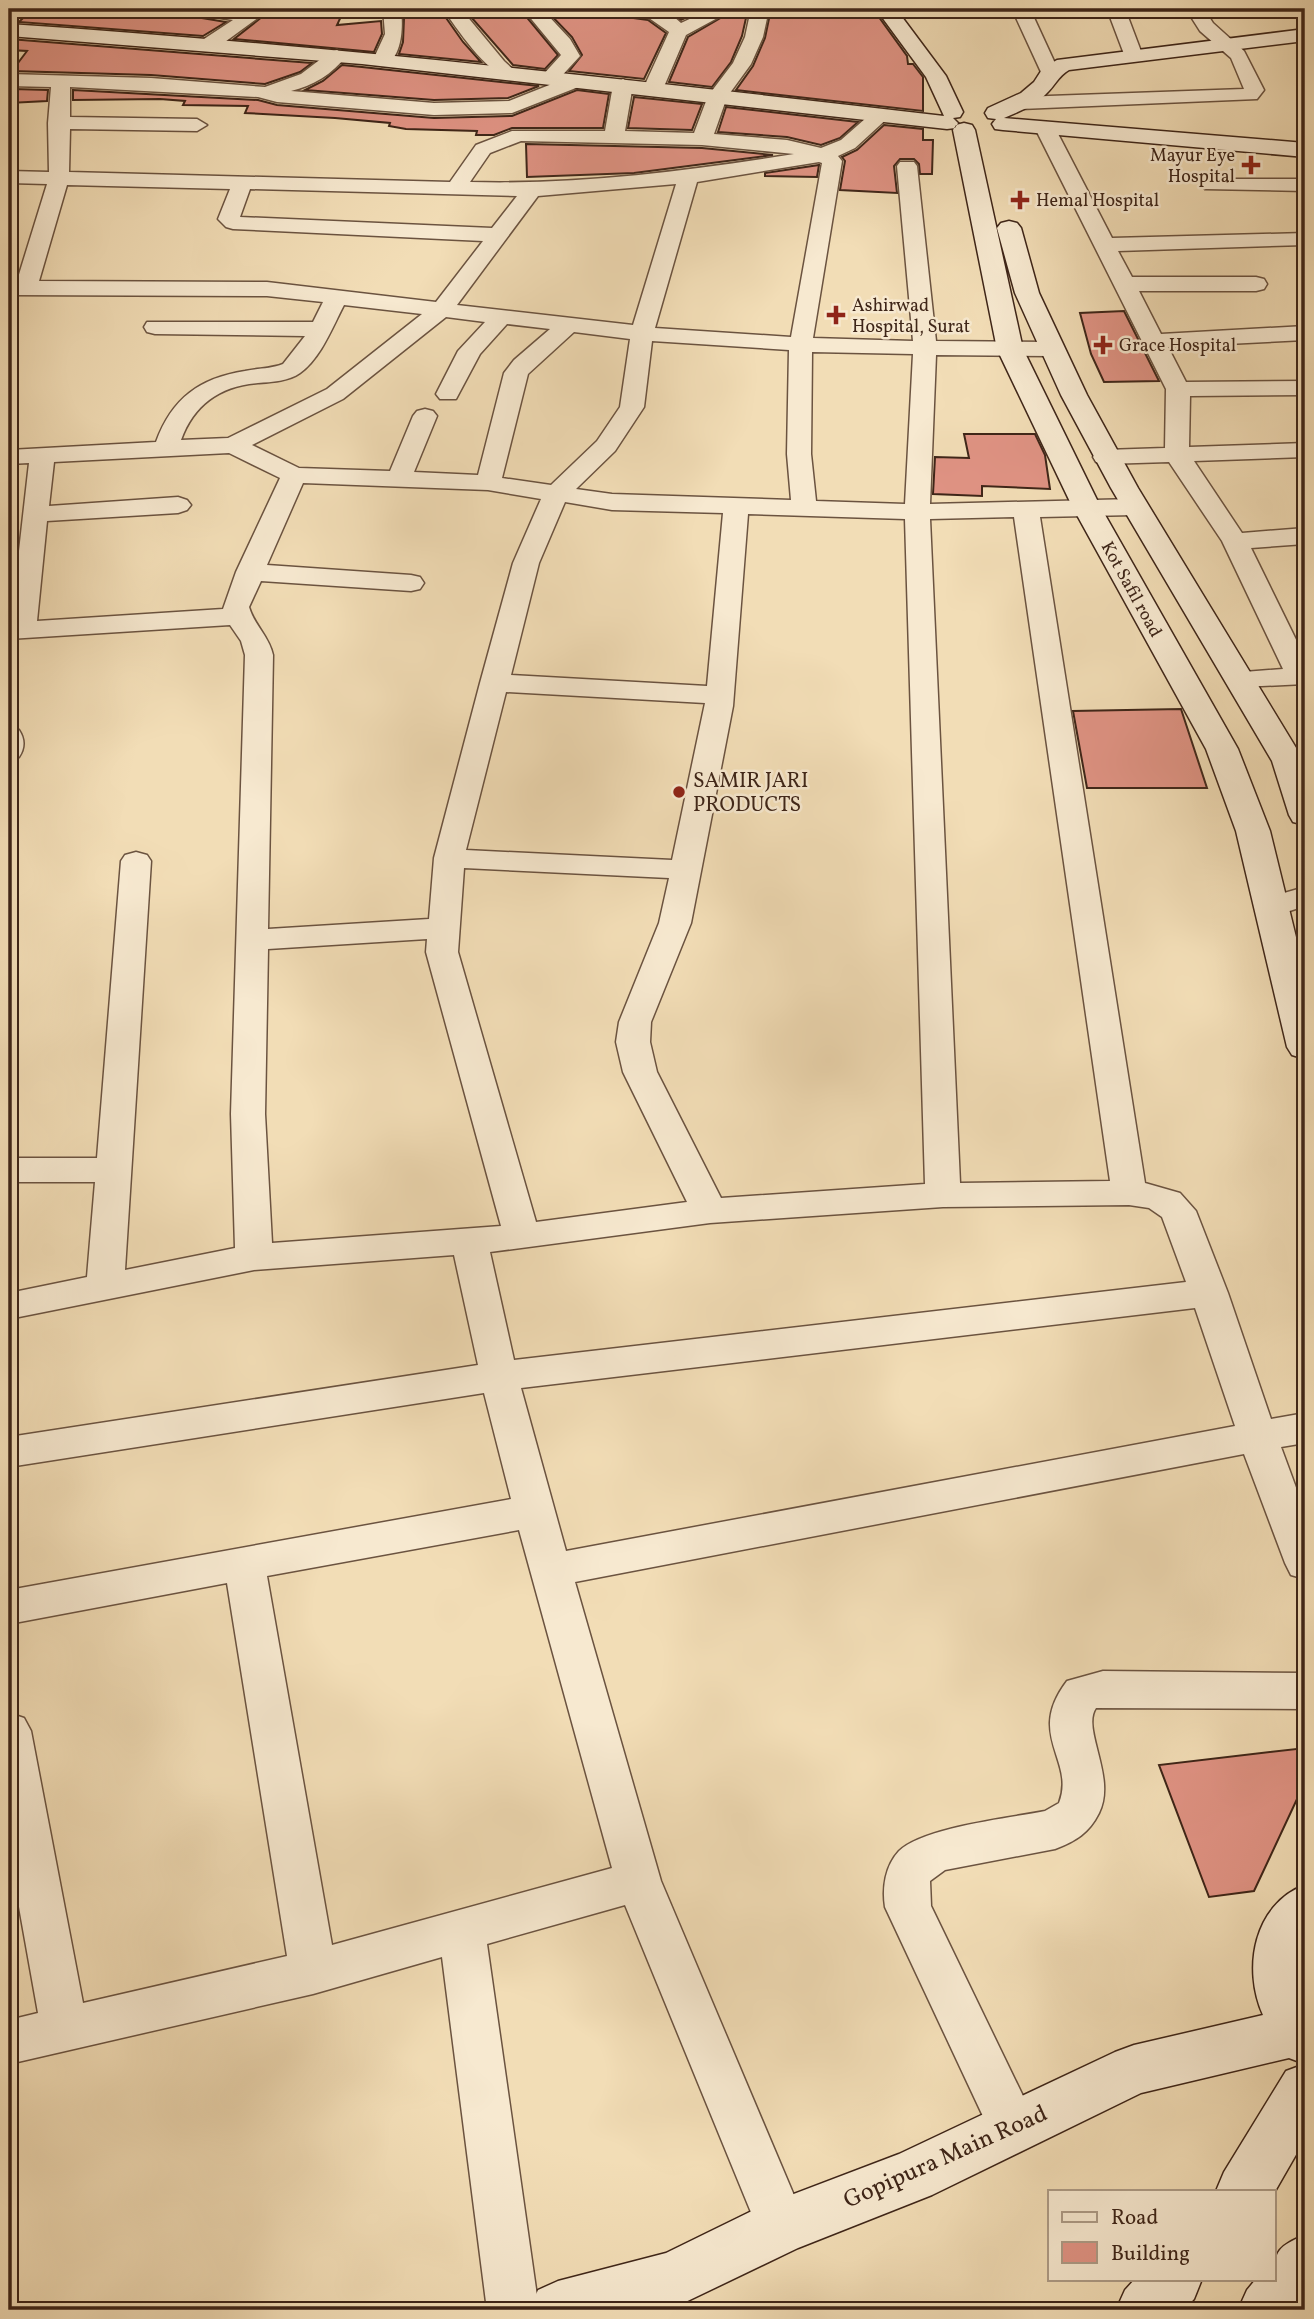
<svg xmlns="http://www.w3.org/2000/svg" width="1314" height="2319" font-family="Vollkorn,serif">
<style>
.building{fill:#e09384;stroke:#3e2518;stroke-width:2}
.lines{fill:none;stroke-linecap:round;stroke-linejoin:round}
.street-casing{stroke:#6b5340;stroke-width:3}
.secondary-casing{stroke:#3e2518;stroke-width:3}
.street{fill:#f7e9d0;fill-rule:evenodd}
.secondary{fill:#f7e9d0;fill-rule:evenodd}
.poi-dot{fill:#8f2418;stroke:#f7e9d0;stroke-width:2.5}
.labels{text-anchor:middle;stroke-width:5;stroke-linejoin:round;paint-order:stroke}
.far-poi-label{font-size:18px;fill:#3e2518;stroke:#f7e9d0;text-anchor:start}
.far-street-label{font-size:18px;fill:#3e2518;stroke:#f7e9d0}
.poi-label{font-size:21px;fill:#3e2518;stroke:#f7e9d0;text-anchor:start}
.near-street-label{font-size:24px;fill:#3e2518;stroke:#f7e9d0}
</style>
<rect width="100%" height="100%" fill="#f2ddb6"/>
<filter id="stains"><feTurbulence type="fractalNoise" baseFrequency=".00286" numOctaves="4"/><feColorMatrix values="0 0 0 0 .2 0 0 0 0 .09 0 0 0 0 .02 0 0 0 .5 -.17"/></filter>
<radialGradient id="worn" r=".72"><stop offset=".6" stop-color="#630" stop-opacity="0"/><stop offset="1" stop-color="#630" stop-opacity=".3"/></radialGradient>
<path class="building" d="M27,9H185L196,17L226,22L203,36L19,22L27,14Z
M272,9L344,10L337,25L381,21L382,34L374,52L234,39Z
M464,9H520L558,55L545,69L513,65Z
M545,9H613L619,16L648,20L666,33L644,79L569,71L582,55L572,37Z
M662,9H705L681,20Z
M736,9H748L742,36L731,62L712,87L669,82L688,37Z
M771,9H873L907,56L908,64H913L923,77V111L736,90L753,66L765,38Z
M444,15L463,42L481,62L399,54L403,42L404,18Z
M9,39L312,63L300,72L265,84L151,75L12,71L27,51L9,50Z
M342,65L362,67L539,86L508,98L434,100L305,90L323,81Z
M13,89L48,90L47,101L9,103V95Z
M73,90L258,100L277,105L434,118L512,116L577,90L609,94L603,128H512L494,135H476L477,131L406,129L389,126L390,123L335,118L245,113L248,106L183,105L185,101L160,99L73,100Z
M634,97L702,104L692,130L628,128Z
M726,107L858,122L840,138L821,145L787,137L718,132Z
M884,125L923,129V140H933L932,174H920L919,164L914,159H900L894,166L897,193L840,190L845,161L842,157L857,150Z
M526,144L702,148L773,155L634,173L527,177Z
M819,165L817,177L765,176V173Z
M1124,311L1159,381L1104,382L1091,354L1080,313Z
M964,434H1035L1045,455L1050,489L982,486V496L933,494L935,457L969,458Z
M1181,709L1207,788H1087L1073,711Z
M1305,1748V1782L1254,1891L1209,1897L1159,1765Z"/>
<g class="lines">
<defs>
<path id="street" d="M187,9L246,11L249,9H270L218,47H204L202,43L204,39L233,20L196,14Z
M383,9H401C403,26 403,60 382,66L373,60L385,34Z
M443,9H461L504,61L517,73L515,77C492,83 456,27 443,9Z
M523,9H542L570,39L580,56L557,81H543L541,77L561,55Z
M616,9C639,8 664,5 681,23L711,9H734L686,35L663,89L653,95L643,89L669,32L649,18L619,13Z
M751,9H769L763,37L751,64L727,97L714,134L787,140L821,148L841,140L874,111H888L891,115L855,148L838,156L842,161L813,338L913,341L897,166L900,162H914L917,166L936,341L1051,342L1059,344L1062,349L1059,354L1051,356L936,355L930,504L1134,499L1143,502L1147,507L1143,512L1134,515L1040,517L1145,1183L1180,1193L1196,1211L1228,1293L1271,1419L1305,1413V1443L1281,1447L1305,1512V1579L1291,1575L1285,1563L1244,1454L575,1582L661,1881L807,2226L800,2244L782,2251L764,2244L625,1905L487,1944L539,2310H487L442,1957L313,1994L9,2064V2020L38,2013L9,1851V1713L24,1718L31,1731L83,2003L287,1956L227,1583L9,1624V1590L511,1499L484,1393L9,1467V1437L478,1365L454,1255L254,1270L9,1319V1293L87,1277L95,1182H9V1158H97L121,861L125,855L136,852L147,855L151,861L125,1270L235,1248L231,1114L245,655L241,641L230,625L9,639L29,463L9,464V450L156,442C172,398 200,378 245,371C258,368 271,369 283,364L305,336L155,334L147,332L144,327L147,322H313L323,302L267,296L9,295V281H17L47,184L9,183V171L49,172L48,123L51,87L9,86V74L151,78L265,87L301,74L330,52L337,50L346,56C333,74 312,86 291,91L434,103L509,101L572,76H586L588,80L586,84L512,113L434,115L277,102L258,97L70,87V117L197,119L207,125L197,131L70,129L69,172L450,182L476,145L512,131H605L613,85L623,79L633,85L625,131L694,133L708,96L733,63L745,37ZM521,141L702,145L794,154C686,171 579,185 470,182L490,153ZM819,162L822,163L791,337L655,328L697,182ZM676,184L633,325L457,305L538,196ZM67,185L230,189L218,219L226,227L233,229L483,241L436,302L267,282L39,281ZM250,189L517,196L492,228L240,217ZM344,305L422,314L327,389L228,438L181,440C194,404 220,386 258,383C272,382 289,381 300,373C321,358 333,326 344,305ZM446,317L485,322L458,351L436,394L440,399H456L480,354L507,324L550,329L514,360L504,373L478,475L414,472L437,416L433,411L425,409L417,411L413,416L390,471L299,468L252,445L343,399ZM574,332L630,339L620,407L597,441L551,485L502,478L528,374ZM652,341L789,350L787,454L791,500L612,494L576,489L615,451L644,407ZM812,352L913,354L905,504L816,501L811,454ZM229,453L280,478L236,572L223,609L37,621L47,521L178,513L187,510L191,505L187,500L178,497L49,506L54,462ZM303,483L488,490L541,499L513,563L480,683L434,858L429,919L268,929L273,655C269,636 254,625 249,607L261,581L411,591L420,589L424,583L420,577L411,575L267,565ZM565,502L612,510L723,513L707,686L511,675L539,563ZM748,514L905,519L925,1184L721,1198L657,1072L650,1042L651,1022L691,923L733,706ZM1014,517L1110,1181L960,1183L930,519ZM506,692L705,703L672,860L466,850ZM464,868L669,878L659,923L619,1022L616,1042L623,1072L687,1202L536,1222L458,952ZM427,939L426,952L501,1226L272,1243L265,1114L268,949ZM1129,1205L1149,1208L1162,1217L1186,1282L514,1360L490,1252L710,1223L943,1207ZM1195,1308L1235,1426L566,1551L521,1388ZM519,1530L612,1868L332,1945L267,1576Z
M1012,9H1030L1059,72L1057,76H1043L1041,72Z
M1107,9H1125L1142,54L1140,58H1126L1124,54Z
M1186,9H1204L1213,23L1244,51L1264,90L1257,99L1021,109L1011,103L1021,97L1244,89L1231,58L1200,31Z
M1045,122L1055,128L1112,238L1305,233V245L1118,251L1132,277H1256L1264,279L1267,284L1264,289L1256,291H1139L1161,334L1305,326V340L1168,347L1186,382L1305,381V395L1190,396L1189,447L1305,443V457L1194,461L1242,533L1305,528V544L1251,548L1305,658V684L1241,687L1231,685L1227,679L1231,673L1283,669L1222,541L1169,462L1105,464L1096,462L1093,457L1096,452L1105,450L1165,448L1166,389L1035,128Z
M1212,179H1305V191L1205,189L1202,185L1205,181Z
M9,727L19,730C25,739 25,748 19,757L9,760Z
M1305,887V906L1271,917L1260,914L1255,907L1260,900Z
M1103,1671L1305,1673V1709L1096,1708C1081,1729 1117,1777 1099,1813C1089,1833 1076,1841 1055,1849L945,1870L930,1881L931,1906L1038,2127L1030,2144L1013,2151L996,2144L885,1907C882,1888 885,1866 899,1851C924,1827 1010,1818 1045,1811L1059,1803C1076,1760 1025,1736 1067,1681Z"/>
<path id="secondary" d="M876,9H896L946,76L963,112L960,117L953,118L958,123L955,128L947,129L362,64L9,36V24C322,45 633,80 944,116L926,77Z
M1305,29V41L1069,70C1058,76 1055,86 1045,95C1033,106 1018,112 1004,118L1305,143V157L1003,130L995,129L992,124L996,119L988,118L985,113L988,108L1021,93L1034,82L1043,68L1057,60Z
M964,123L972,125L975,130L1023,349L1100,506L1238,749L1270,831L1305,974V1059L1292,1055L1287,1047L1236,831L1206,749L1072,506L997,349L953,130L956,125Z
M1009,221L1017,223L1021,228L1039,293L1087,395L1138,488L1304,761L1305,825L1293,822L1289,815L1272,761L1111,488L1061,395L1015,293L997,228L1001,223Z
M1305,1885V2139L1274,2193L1216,2191L1224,2172L1286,2071L1305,2064L1289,2058L1141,2093L932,2195L798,2248L673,2308L529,2310L538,2290L558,2281L666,2253L762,2206L899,2154L1115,2052L1134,2045L1263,2015C1242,1968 1254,1904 1305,1885Z
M1305,2235L1303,2310H1238L1247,2290L1256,2279H1274C1274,2250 1279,2246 1305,2235Z
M1135,2279H1202L1194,2299L1184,2310H1116L1125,2290Z"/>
</defs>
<use href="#street" class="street-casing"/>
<use href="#secondary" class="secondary-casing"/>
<use href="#street" class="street"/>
<use href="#secondary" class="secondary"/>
</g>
<g class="poi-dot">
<path d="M1247.5 154.5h7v7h7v7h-7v7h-7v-7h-7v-7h7z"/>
<path d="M1016.5 189.5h7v7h7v7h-7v7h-7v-7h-7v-7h7z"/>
<path d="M832.5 304.5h7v7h7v7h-7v7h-7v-7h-7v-7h7z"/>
<path d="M1099.5 334.5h7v7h7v7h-7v7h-7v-7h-7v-7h7z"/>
<circle cx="679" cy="792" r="7"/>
</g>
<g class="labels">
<g class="far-poi-label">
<text x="1235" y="161" text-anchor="end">Mayur Eye<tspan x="1235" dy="21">Hospital</tspan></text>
<text x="1036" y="206">Hemal Hospital</text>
<text x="852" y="311">Ashirwad<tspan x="852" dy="21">Hospital, Surat</tspan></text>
<text x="1119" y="351">Grace Hospital</text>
</g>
<g class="far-street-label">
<text transform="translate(1132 589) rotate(61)" y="6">Kot Safil road</text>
</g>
<g class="poi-label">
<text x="693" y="787">SAMIR JARI<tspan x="693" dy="24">PRODUCTS</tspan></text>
</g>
<g class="near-street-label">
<text transform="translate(945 2156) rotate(-24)" y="8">Gopipura Main Road</text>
</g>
</g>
<rect width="1314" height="2319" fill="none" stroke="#f2ddb6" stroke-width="35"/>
<rect x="10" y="10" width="1293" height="2298" fill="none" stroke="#3e2518" stroke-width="3.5"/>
<rect x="18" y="18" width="1279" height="2284" fill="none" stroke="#3e2518" stroke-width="2"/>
<rect x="1048" y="2190" width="228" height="91" fill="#f7e9d0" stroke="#ad9b86" stroke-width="2"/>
<rect x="1062" y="2212" width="35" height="10" fill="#f7e9d0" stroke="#ad9b86" stroke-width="2"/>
<text x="1111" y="2224" font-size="21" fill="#3e2518">Road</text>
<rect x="1062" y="2242" width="35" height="21" fill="#e09384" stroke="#ad9b86" stroke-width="2"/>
<text x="1111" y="2260" font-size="21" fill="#3e2518">Building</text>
<rect width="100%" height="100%" filter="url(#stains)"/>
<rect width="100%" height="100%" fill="url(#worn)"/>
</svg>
